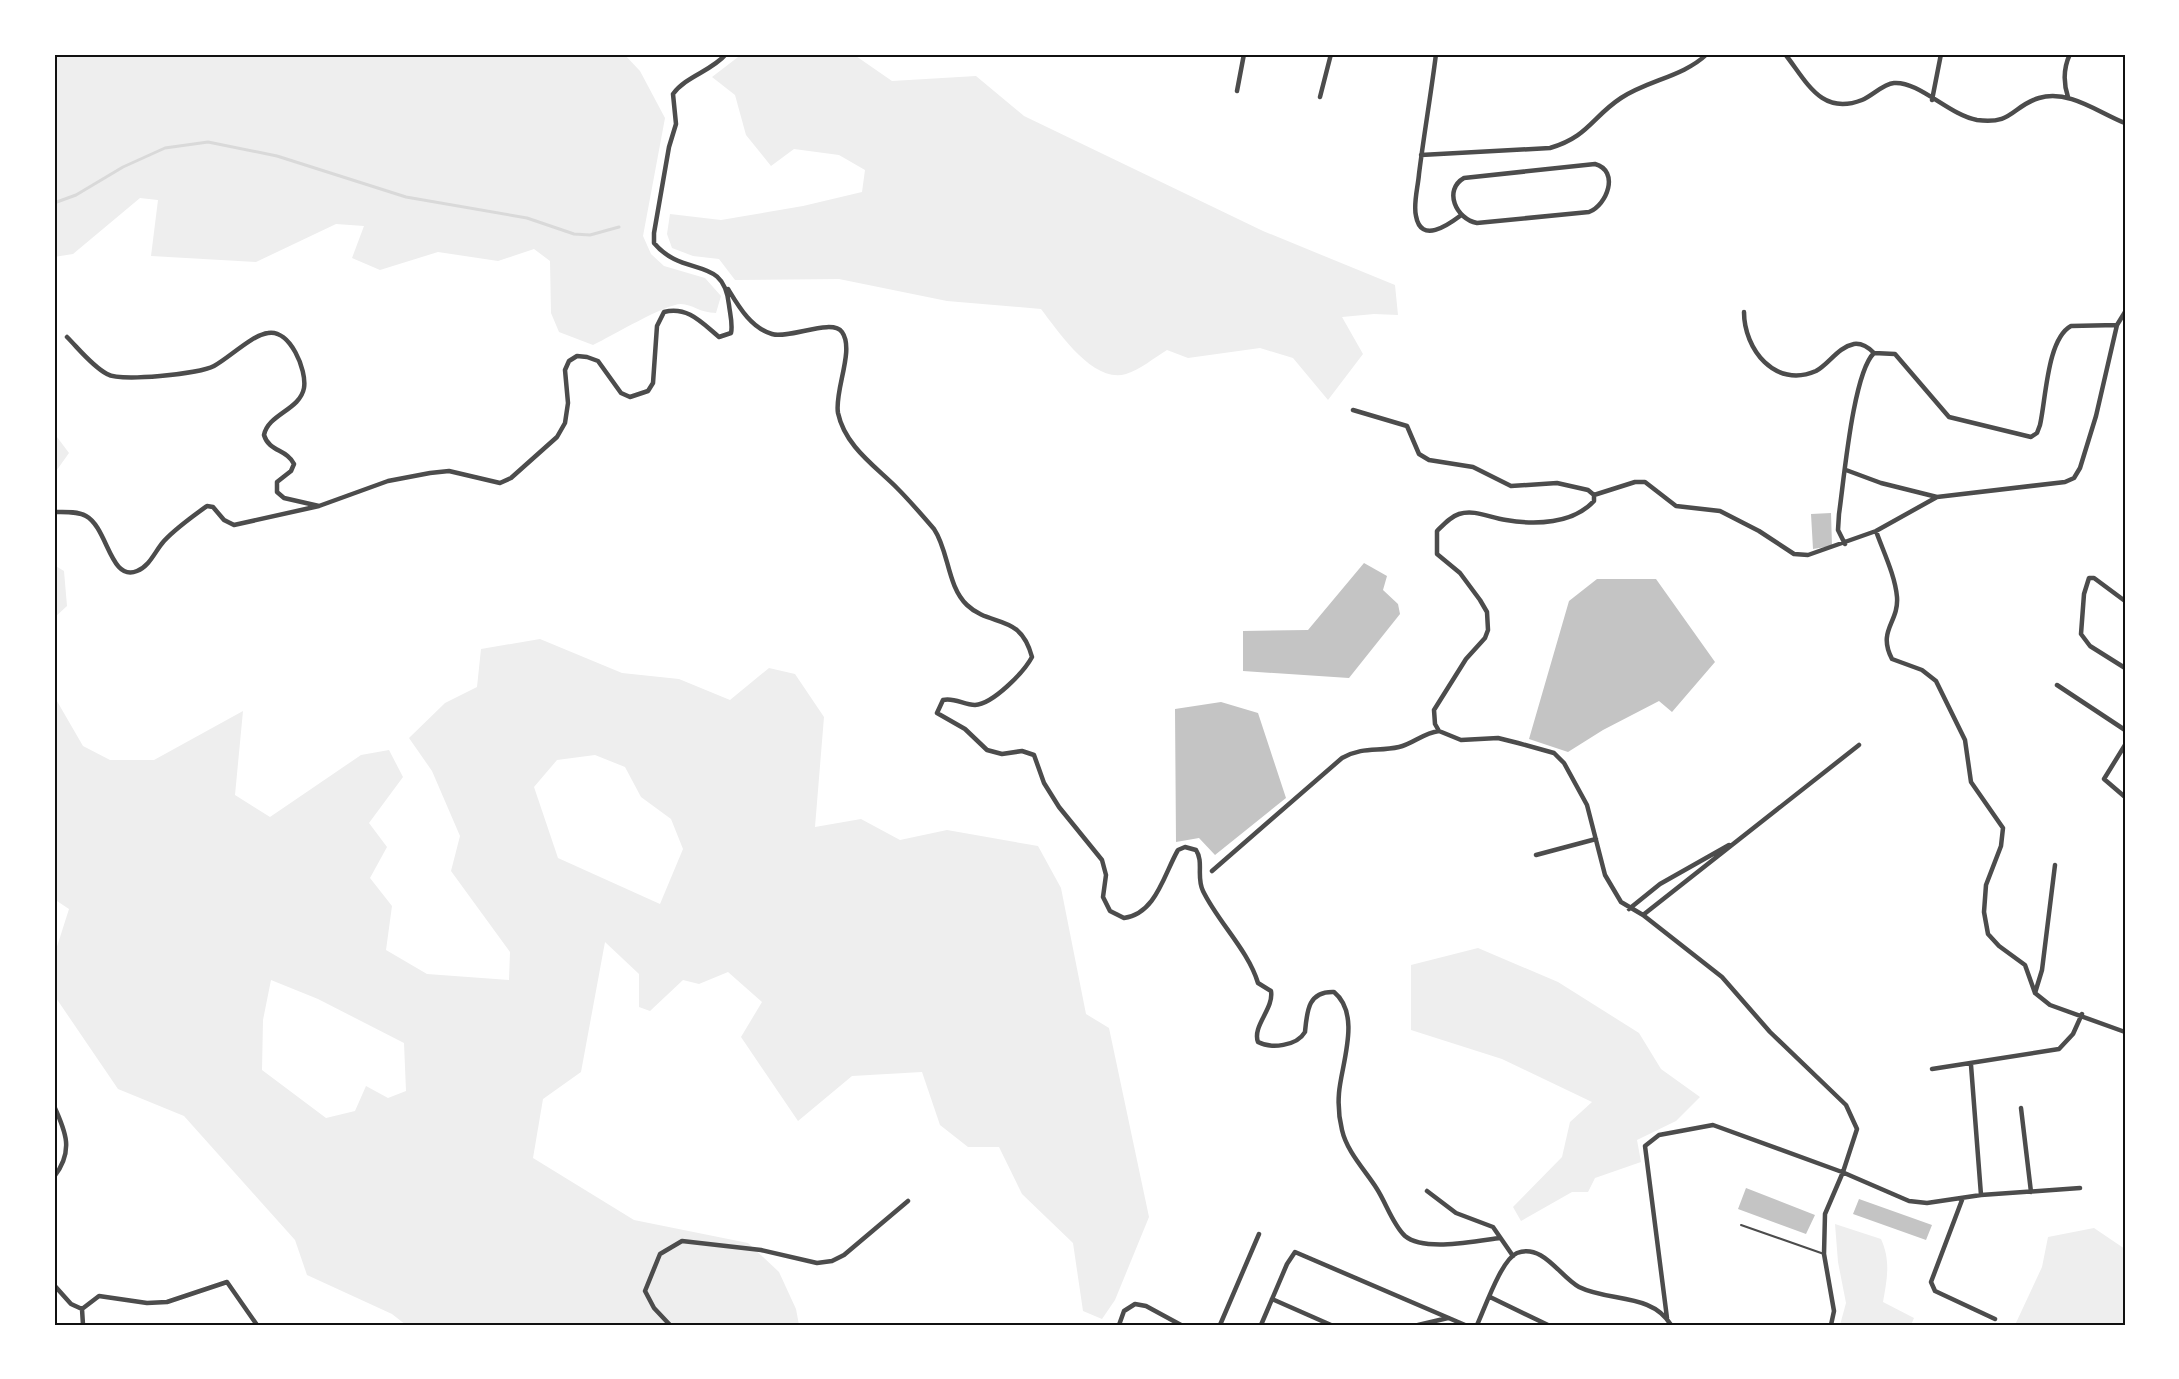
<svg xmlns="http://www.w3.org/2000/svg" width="2179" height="1379" font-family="Mulish,sans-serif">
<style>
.green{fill:#eee;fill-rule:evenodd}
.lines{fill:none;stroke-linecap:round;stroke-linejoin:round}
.stream{stroke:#d9d9d9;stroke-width:3}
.building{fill:#c4c4c4}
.service{stroke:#4c4c4c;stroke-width:2}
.minor{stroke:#4c4c4c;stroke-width:4.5}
.neatline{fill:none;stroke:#111;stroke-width:2}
</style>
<rect width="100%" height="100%" fill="#fff"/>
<path class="green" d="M54,54H624L640,71L665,118L643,236L651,254L664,266L705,278L721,296L716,313C700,313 692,304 681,304C665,304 612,336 593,345L559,332L551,313L550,261L534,249L498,261L438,252L380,270L352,258L364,226L336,224L256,262L151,256L158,200L140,198L73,254L54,257Z
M742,54H853L892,81L976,76L1024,116L1263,231L1395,285L1398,315L1374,314L1342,317L1363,354L1328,400L1293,358L1260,348L1188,358L1167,350C1155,357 1140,370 1126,374C1093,384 1058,331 1041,309L947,301L839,279L735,280L719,259L693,256L672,248L667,234L670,214L721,220L803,206L862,192L865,170L839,155L794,149L771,166L746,135L735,95L712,77Z
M54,433L69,453L54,474Z
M54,565L64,571L67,606L54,618Z
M540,639L622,673L679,679L730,700L769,668L795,674L824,717L815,827L861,819L900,840L947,830L1038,846L1061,888L1086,1014L1109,1028L1149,1217L1115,1300L1102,1319L1083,1311L1073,1243L1022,1194L999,1147H968L940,1125L922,1072L852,1076L798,1121L741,1037L762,1002L728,972L699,984L683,980L650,1011L639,1007V974L605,942L581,1072L543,1099L533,1158L634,1220L748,1243L779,1272L796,1309L799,1325H406L392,1314L307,1275L295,1240L184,1116L118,1089L54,995V956L69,909L54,899V696L83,746L110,760H154L243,711L235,795L270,817L361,755L389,750L403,777L369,823L387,847L370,878L392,906L386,950L427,974L509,980L510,952L451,871L460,836L432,771L409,738L445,703L477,687L481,649ZM595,755L625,767L641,797L671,819L683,849L660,904L558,858L534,787L557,760ZM271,980L318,999L404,1043L406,1091L388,1098L366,1086L355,1111L326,1118L262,1070L263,1020Z
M1478,948L1558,982L1639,1033L1661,1069L1700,1097L1676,1121L1637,1140L1641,1162L1595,1178L1588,1192H1572L1521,1221L1513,1207L1562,1157L1570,1122L1592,1102L1502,1059L1411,1030V965Z
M1835,1224L1881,1239C1891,1261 1887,1279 1883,1302L1914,1318L1911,1325H1840L1846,1303L1838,1262Z
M2094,1228L2125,1249V1325H2015L2042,1267L2048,1237Z"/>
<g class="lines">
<path class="stream" d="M54,203L76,195L123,167L165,148L208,142L277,156L406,197L527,218L574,234L590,235L619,227"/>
</g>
<path class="building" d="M1831,513L1832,546L1813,549L1811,514Z
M1364,563L1387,576L1383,590L1398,604L1400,614L1349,678L1243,671V631L1308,630Z
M1597,579H1656L1715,662L1672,712L1659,701L1603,730L1568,752L1529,739L1569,601Z
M1221,702L1258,713L1286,798L1215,855L1199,838L1176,842L1175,709Z
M1746,1188L1815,1215L1806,1234L1738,1209Z
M1859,1199L1932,1225L1926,1240L1853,1214Z"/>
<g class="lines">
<path class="service" d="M1741,1225L1824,1254"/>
<path class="minor" d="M1436,54C1431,94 1424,134 1419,174C1418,187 1413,204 1416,216C1421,244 1448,225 1460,216
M1785,54C1807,82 1821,116 1862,100C1872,96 1883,84 1894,83C1919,81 1949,115 1977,120C2013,125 2012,106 2039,98C2069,89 2099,113 2125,123
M1237,91L1244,54
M1320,97L1331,54
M2068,97C2063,82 2063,69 2070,54
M1932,100L1941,54
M1421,155L1550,148C1588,137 1592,117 1621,98C1648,80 1683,77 1707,54
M1595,164C1620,171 1607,205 1589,212L1477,223C1456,219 1443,190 1464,178Z
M728,289C739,307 751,328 772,334C790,339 832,318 842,332C855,350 834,391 838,413C845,446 875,466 897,488C910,501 922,515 934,529C949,551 947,586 967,605C991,628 1020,612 1032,657C1024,672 993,704 975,705C964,705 954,697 943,700L937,713L965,729L987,750L1002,754L1022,751L1034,755L1044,783L1059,807L1102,860L1106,875L1103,897L1110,911L1124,918C1156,914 1164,874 1178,850L1185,847L1196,850C1204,862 1196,877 1203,891C1218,922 1248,950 1258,983L1271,991C1274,1009 1252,1026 1258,1042C1271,1049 1297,1046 1305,1032C1307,1011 1308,991 1334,992C1362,1015 1341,1065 1339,1093C1338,1105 1339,1118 1342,1130C1347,1152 1365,1170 1377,1189C1386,1203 1393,1225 1405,1236C1424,1252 1477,1241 1500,1238
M1744,312C1744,349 1775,389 1816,371C1829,364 1838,347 1854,344C1862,343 1868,347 1874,353
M67,337C79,349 92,366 107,374C121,382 199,374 214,366C229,358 252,335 268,333C290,329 307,370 304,388C300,410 268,414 264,435C269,452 287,449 294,464L291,471L277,482V492L284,498L319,506L388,481L430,473L449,471L500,483L511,478L557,437L565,423L568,403L565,370L569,361L577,356L587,357L598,361L621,393L630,397L648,391L653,383L657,326L664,312C688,306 702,323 719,337L731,333C733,324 730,314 729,305C724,254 684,279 654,243V233L669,147L676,124L673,94C686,76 712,71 726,54
M1353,410L1407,426L1419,454L1429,460L1473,467L1511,486L1557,483L1588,490L1594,495V501C1573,524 1535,525 1506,520C1490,518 1475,509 1459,514C1450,517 1444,524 1437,531V554L1460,573L1480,600L1487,612L1488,630L1485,638L1466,659L1434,710L1435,724L1439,731L1461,740L1498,738L1518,743L1554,753L1564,763L1587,805L1605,875L1621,902L1643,915L1722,977L1770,1032L1846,1105L1857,1129L1843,1172L1825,1214L1824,1254L1834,1311L1831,1325
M1846,470L1881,483L1937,497
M1594,495L1635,482H1645L1676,506L1720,511L1759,531L1794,554L1808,555L1876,531L1937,497L2065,482L2074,478L2080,468L2096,416L2117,325L2125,312
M54,512C64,512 77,511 86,516C108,528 110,582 137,571C150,566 155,551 164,541C176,528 193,516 207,506L213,507L224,520L234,525L319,506
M1876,531C1883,551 1895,575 1897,597C1899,623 1877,630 1892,659L1922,670L1936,681L1965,740L1971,782L2003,828L2001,846L1986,885L1984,912L1988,934L1999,946L2025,965L2035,993L2050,1005L2125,1032
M1845,544L1838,530L1839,514C1844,480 1853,373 1874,353L1895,354L1949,417L2031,437L2037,433L2040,425C2046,399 2047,339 2071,326L2117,325
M2125,601L2094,578H2089L2084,594L2081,634L2090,646L2125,668
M2057,685L2125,730
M2125,745L2104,779L2125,797
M1536,855L1596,839
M1212,871L1342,758C1364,746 1377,752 1399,747C1413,744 1423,733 1439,731
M1629,909L1660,884L1729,845
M1643,915L1859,745
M2035,993L2042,970L2055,865
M1971,1065L1981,1195
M1932,1069L2059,1049L2073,1034L2082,1014
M54,1106C66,1132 74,1151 54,1177
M2021,1108L2031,1192
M1427,1191L1456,1213L1493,1227L1513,1256
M1962,1200L1931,1282L1935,1291L1995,1319
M54,1285L71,1304L82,1309
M1490,1297L1548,1325
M1272,1299L1331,1325
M1667,1318L1645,1146L1659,1135L1713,1125L1842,1172L1909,1201L1927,1203L1981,1195L2080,1188
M83,1325L82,1309L99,1296L147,1303L167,1302L227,1282L257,1325
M670,1325L654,1308L645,1291L660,1254L682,1241L761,1250L817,1263L832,1261L844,1255L908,1201
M1119,1325L1124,1311L1135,1304L1146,1306L1181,1325
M1220,1325L1259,1234
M1261,1325L1287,1264L1295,1252L1465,1325
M1418,1325L1448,1318
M1477,1325C1485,1308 1501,1260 1517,1253C1543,1243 1560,1277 1579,1287C1609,1302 1652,1293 1671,1325"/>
</g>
<rect width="2179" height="1379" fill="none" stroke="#ffffff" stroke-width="111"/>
<rect x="56" y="56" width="2068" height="1268" class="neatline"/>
</svg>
